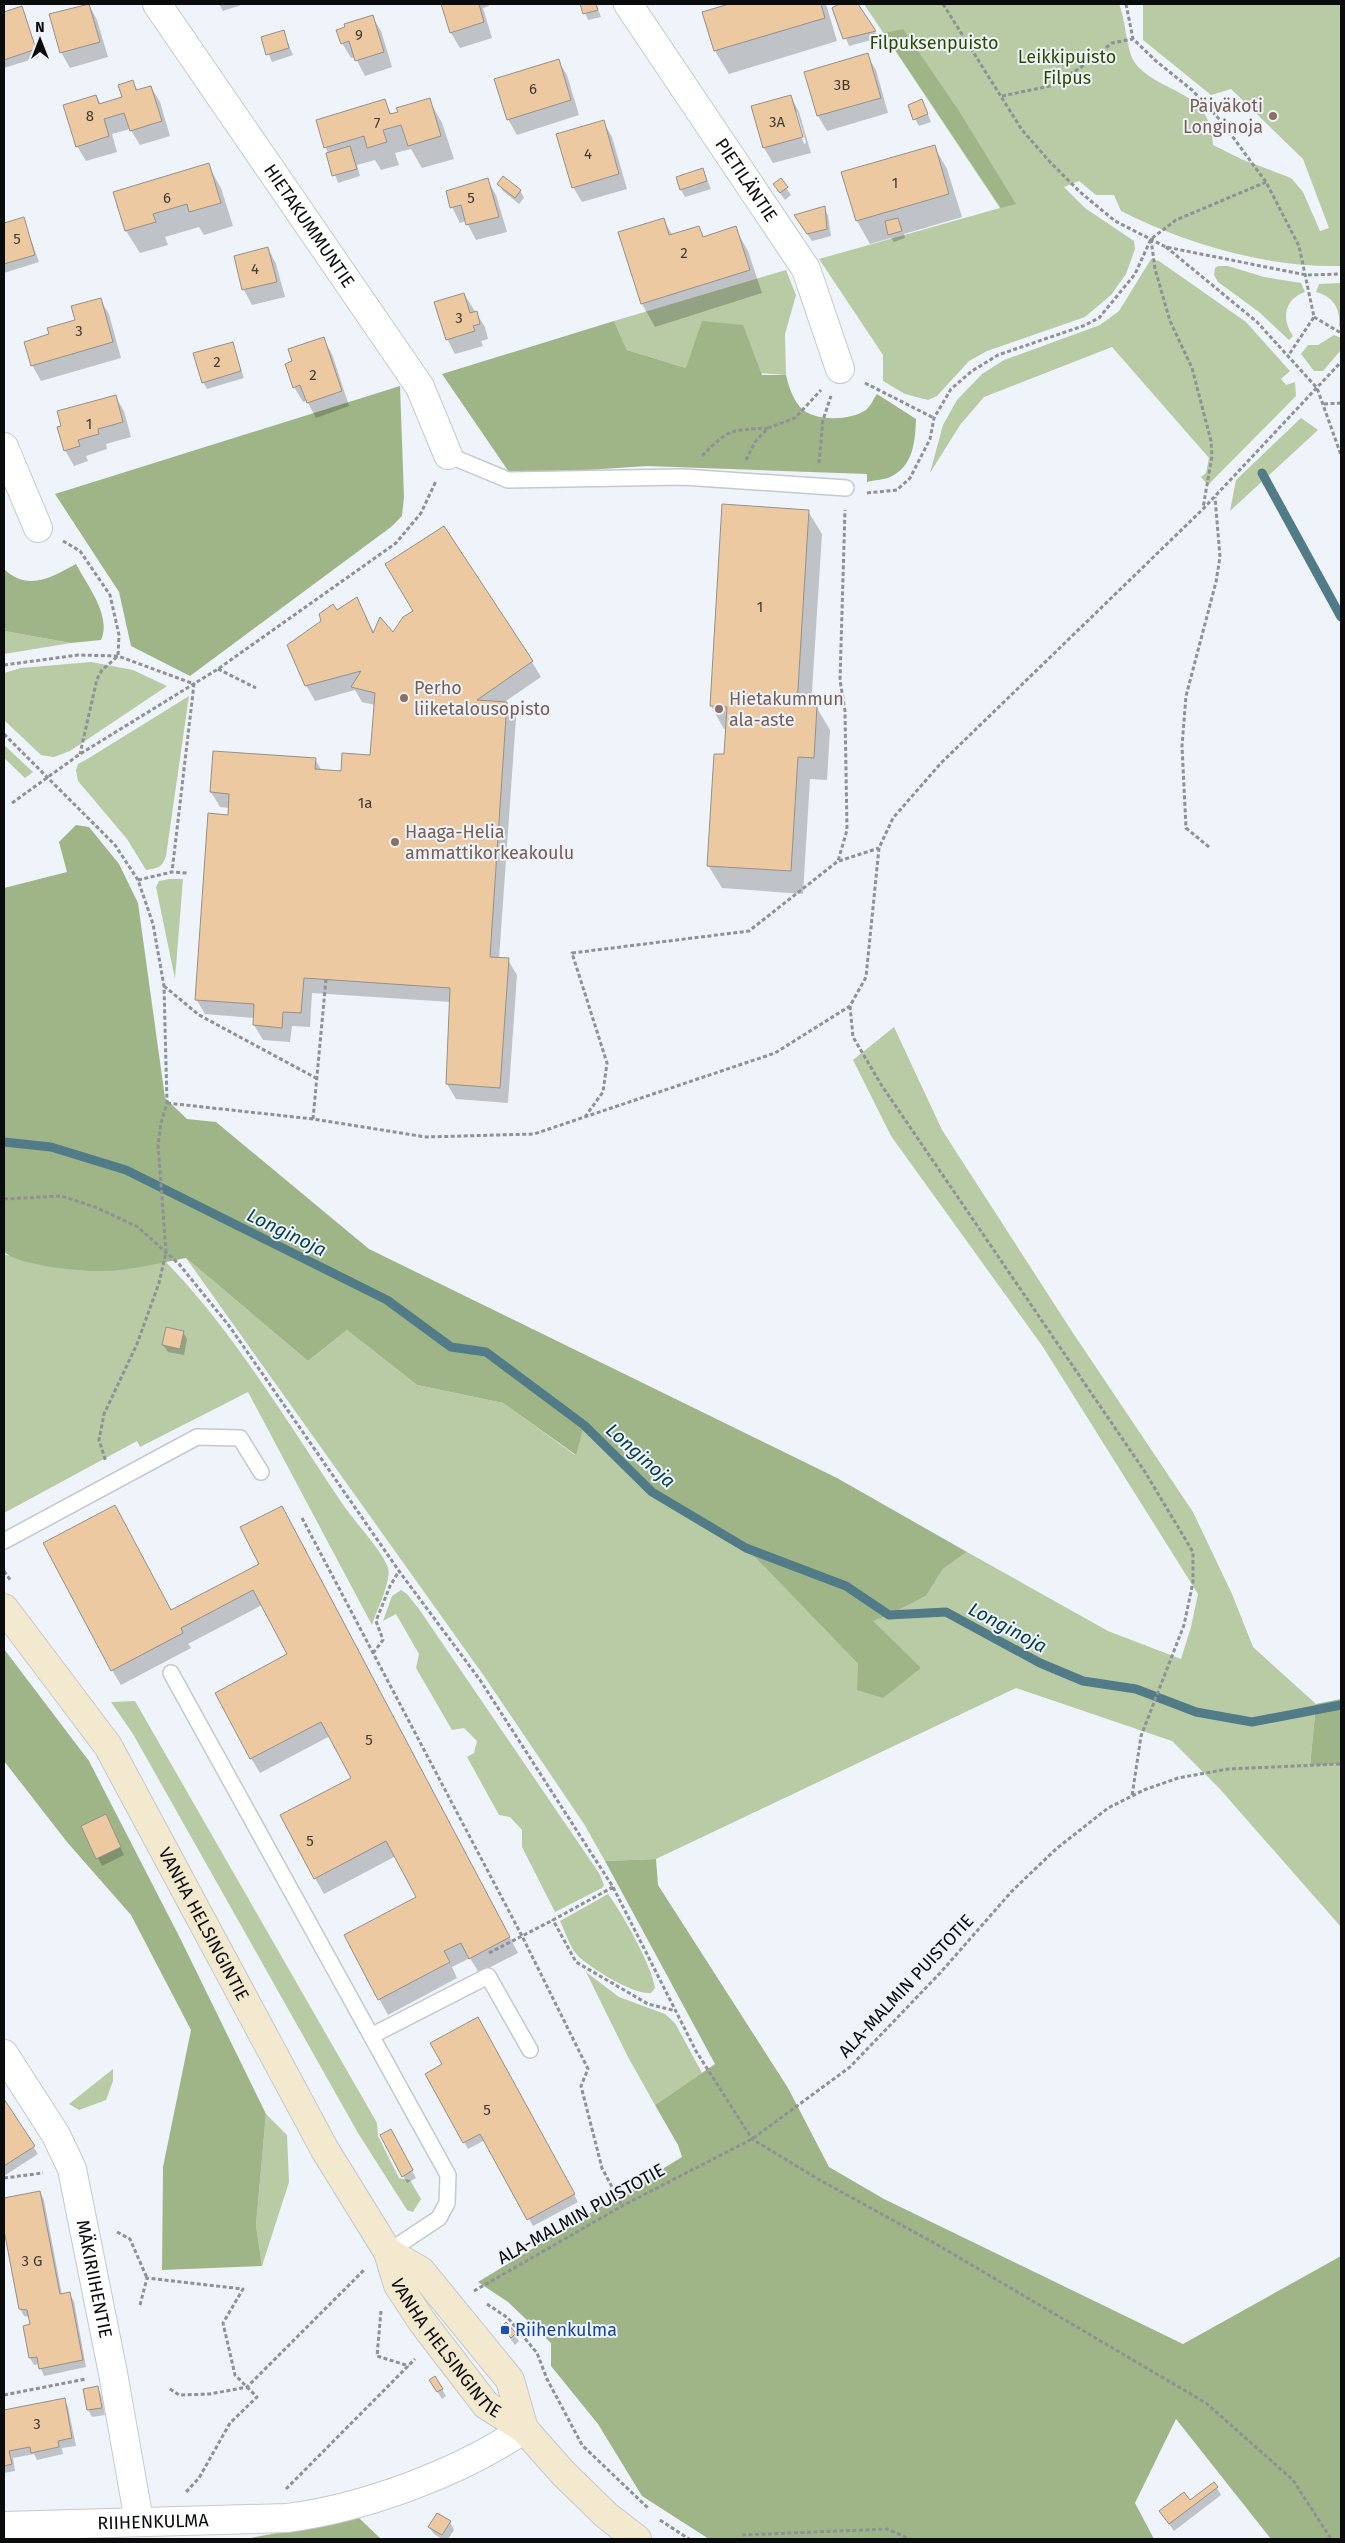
<svg xmlns="http://www.w3.org/2000/svg" width="1345" height="2543" font-family="'Fira Sans',sans-serif">
<style>
.green{fill:#b8cba4}
.forest{fill:#9fb588}
.shadow{fill:#0003;fill-rule:evenodd}
.lines{fill:none;stroke-linecap:round;stroke-linejoin:round}
.stream{stroke:#517b87;stroke-width:9}
.building{fill:#ecc9a1;stroke:#95908a}
.lane-casing{stroke:#c4c9cf;stroke-width:18}
.street-casing{stroke:#c4c9cf;stroke-width:30}
.secondary-casing{stroke:#c4c9cf;stroke-width:30}
.path{stroke:#8e9196;stroke-width:3;stroke-dasharray:4 2.5;stroke-linecap:butt}
.lane{stroke:#fff;stroke-width:15}
.street{stroke:#fff;stroke-width:28}
.secondary{stroke:#f2e9cf;stroke-width:28}
.education-dot{fill:#8d6e63;stroke:#eff4fa;stroke-width:2}
.transit-dot{fill:#1a4fb4;stroke:#eff4fa;stroke-width:2}
.labels{text-anchor:middle;stroke-width:4;stroke-linejoin:round;paint-order:stroke}
.number-label{font-size:15px;fill:#423a32}
.park-label{font-size:18px;fill:#2e4800;stroke:#eff4fa}
.education-label{font-size:18px;fill:#785e54;stroke:#eff4fa;text-anchor:start}
.street-label{font-size:18px;fill:#0a0b0d;stroke:#eff4fa}
.transit-label{font-size:18px;fill:#164399;stroke:#eff4fa;text-anchor:start}
.water-label{font-size:19px;font-style:italic;fill:#043e4a;stroke:#eff4fa}
</style>
<rect width="100%" height="100%" fill="#eff4fa"/>
<path class="green" d="M864,4H1119C1126,21 1126,50 1135,63C1160,95 1212,88 1213,145L1241,159L1291,178L1303,192L1320,231L1329,228L1303,159L1231,89L1211,95L1143,40V4H1341V266C1268,268 1186,244 1121,211L1114,195H1096L1079,181L1064,187L1085,208L1134,241L1135,249L1126,274L1111,295L1085,317L987,351L969,361L937,396L928,400L905,394L883,381V355L819,259L1000,208Z
M1151,259L1159,261L1246,322L1290,371L1281,379L1286,385L1295,382L1296,396L1208,485L1201,477L1206,473L1209,458L1112,347L984,397L960,425L930,473L943,425L957,400L982,374L1004,360L1100,325L1119,311Z
M1218,266H1228L1264,277L1301,283L1305,292C1284,299 1281,320 1293,336L1289,340L1259,312L1218,282L1214,275L1215,268Z
M786,270L796,295L785,334L786,375L686,368L627,350L614,321Z
M1341,283V327L1339,326C1341,309 1333,296 1316,292L1319,284Z
M1334,335L1341,338V350L1323,371H1314L1301,354L1308,345H1318Z
M1301,418L1318,430L1230,511L1236,480Z
M4,631L71,643L4,654Z
M91,662L133,670L167,686L70,751L54,757L41,755L4,720V673L21,668Z
M189,696L166,856C162,868 158,868 146,870L127,839L78,781L76,770L78,764L89,758Z
M4,745L33,772L25,778L4,758Z
M169,879H183L175,979L156,887L159,881Z
M894,1027L942,1130L1071,1330L1193,1512L1232,1594L1253,1647L1316,1704L1310,1766L1341,1764V1927L1219,1788L1172,1741L1016,1688L656,1859L605,1861L584,1824L484,1676L186,1258L308,1361L347,1330L417,1385L503,1403L575,1455L584,1425L652,1492L746,1548L858,1664L921,1669L872,1621L889,1615L926,1596L943,1569L967,1552L1108,1631L1181,1659L1191,1627L1198,1594L1043,1347L891,1136L853,1060Z
M4,1251L6,1255L101,1271L166,1262C234,1332 289,1425 344,1506C355,1522 383,1552 388,1568C392,1580 376,1612 372,1625L248,1392L140,1447L137,1441L4,1513Z
M401,1590L407,1594L419,1609L599,1873L604,1885L602,1888L555,1912L522,1847V1830L510,1817L499,1815L467,1757L474,1753L477,1741L464,1728L452,1730L416,1668L419,1654L396,1614L383,1621L392,1596Z
M135,1701L377,2123L378,2136L399,2178L410,2180L421,2199L413,2212L407,2210L358,2133L133,1734L111,1702Z
M608,1894C622,1913 652,1966 655,1988L651,1993C633,1995 591,1968 578,1956C570,1948 565,1931 560,1921Z
M586,1972L619,1997L665,2014L675,2023L702,2073L655,2105L628,2057Z
M113,2069V2081L106,2100L79,2110L69,2104Z
M266,2114L287,2135L289,2182L262,2266L256,2225Z"/>
<path class="forest" d="M903,29L959,111L1016,204L1001,208L884,33Z
M614,321L627,350L686,368L702,321L743,325L762,375H786C789,387 792,397 800,407C813,422 850,421 866,410C870,407 874,398 877,394L916,419C915,441 914,466 890,477C884,480 874,480 867,482V474L647,466L511,475L442,374Z
M400,386L404,497L402,516L391,527L190,676L131,646L119,592L55,494Z
M76,564C87,585 112,616 101,640L71,643L4,631V569C28,592 52,577 76,564Z
M76,825L89,827L119,864L138,903L165,1098L187,1119L216,1122L369,1249L837,1478L967,1552L943,1569L926,1596L889,1615L873,1621L921,1668L883,1698L857,1690L858,1664L746,1548L652,1492L584,1425L576,1455L503,1403L417,1385L347,1330L308,1361L186,1258C159,1263 129,1271 101,1271C84,1272 13,1265 4,1251V888L67,872L59,842Z
M4,1649L89,1761L180,1938L266,2114L256,2225L262,2266L162,2270L163,2167L191,2030L131,1915L67,1842L4,1761Z
M1341,1699V1764L1310,1766L1316,1704Z
M656,1859L658,1885L788,2088L829,2167L884,2199L1183,2344L1341,2256V2539H1271L1176,2419L1135,2503L1154,2539H709L642,2496L598,2424L551,2366V2343L508,2302L478,2282L682,2157L678,2145L655,2105L715,2064L605,1861Z
M359,2518L381,2539H245Z"/>
<path class="shadow" d="M219,4H244L223,11Z
M443,4H489V6L483,8L492,38L460,48L451,33Z
M582,4H596L601,17L588,20Z
M734,4H826L837,41L729,74L715,51L704,13Z
M841,4H856L879,38L849,46L834,8Z
M89,5L97,20L108,57L70,68L61,52Z
M22,8L39,57L4,68V14Z
M372,16L381,31L392,67L365,76L355,57L351,58L342,43Z
M283,31L293,55L272,62L262,38Z
M867,55L876,70L888,113L827,131L818,116Z
M558,60L567,75L579,115L517,135L508,119Z
M133,82L138,91L151,87L160,102L170,136L140,145L130,129L112,134L117,152L86,161L77,146L96,96L101,104L123,98Z
M791,97L799,112L811,153L773,163L764,148L753,107ZM794,112H797L806,143L804,144Z
M429,100L442,123L454,159L422,168L411,149L395,153L399,165L381,170L375,160L357,165L360,176L338,183L317,121L384,101L392,115Z
M922,100L931,122L919,126L915,119Z
M603,121L612,137L627,189L582,202L573,187Z
M934,146L947,169L962,217L904,234L905,238L894,242L891,238L870,244L857,221L843,173Z
M208,165L221,188L233,226L204,235L199,227L165,237L168,245L140,253L126,231Z
M703,170L711,189L685,197L681,190Z
M487,180L496,195L507,232L476,240L466,221L460,223L452,207Z
M781,180L791,195L785,200L779,192Z
M499,184L520,190L524,198L519,204L503,191Z
M824,208L828,215L831,236L812,241L800,223Z
M23,218L39,262L4,273V224Z
M663,219L673,236L698,227L704,238L735,228L748,251L762,293L655,327L642,304L619,233Z
M268,248L276,264L285,297L252,305L244,290L235,257Z
M464,294L485,327L488,339L481,341L483,346L455,354L447,339Z
M100,299L109,314L121,358L41,381L32,365L50,335L77,321Z
M323,339L332,354L349,406L316,418L307,401L303,402L294,387Z
M232,343L244,378L207,389L203,382Z
M115,396L124,411L131,437L106,444L107,449L86,456L88,461L74,466L65,450Z
M808,511L822,534L811,707L817,708L830,730L827,780L810,779L803,894L722,888L708,865L725,755L727,729H724L711,706Z
M357,598L374,633L394,634L532,662L541,677L503,703H507L516,718L499,959L508,960L517,975L508,1103L456,1099L447,1084L451,1002L312,993L310,1027L292,1026L290,1042L263,1040L254,1025V1018L205,1014L196,999L229,816V808L220,807L211,792L315,759L322,771L342,772L372,756L375,705L362,702L355,690L315,701L306,685L337,612Z
M183,1332L187,1339L184,1355L168,1352L163,1345Z
M290,1522L518,1953L479,1973L470,1958L452,1967L457,1978L388,2015L345,1936L418,1897L396,1856L324,1894L315,1878L353,1778L330,1736L260,1773L251,1758L288,1655L262,1605L188,1644L191,1648L121,1685L112,1670L171,1612L261,1564Z
M109,1823L124,1855L102,1866L82,1826Z
M478,2019L578,2202L533,2226L485,2140L468,2149L464,2142L444,2064Z
M4,2101L38,2154L4,2176Z
M391,2131L416,2178L407,2183L403,2176Z
M40,2192L44,2200L62,2295L69,2294L74,2301L86,2367L44,2376L39,2364L34,2365L30,2358L32,2325L30,2317L24,2316L20,2309L4,2224V2199Z
M506,2324L519,2341L515,2345L502,2327Z
M97,2387L101,2394L105,2415L92,2417L88,2410Z
M435,2388L442,2389L446,2396L442,2399Z
M64,2400L68,2407L76,2446L62,2448L63,2454L37,2460L34,2454L13,2458L15,2471L4,2473V2411Z
M1217,2488L1221,2495L1174,2531L1160,2511L1190,2502Z
M450,2522L454,2530L448,2539H442L434,2534L429,2527Z"/>
<g class="lines">
<path class="stream" d="M1262,473L1341,617
M4,1142L51,1147L126,1170L387,1300L451,1347L486,1352L584,1425L652,1492L746,1548L846,1586L889,1615L946,1612L1040,1663L1083,1681L1136,1689L1196,1712L1252,1722L1341,1705"/>
</g>
<path class="building" d="M89,4L100,42L60,53L49,14Z
M441,4H479L484,22L450,33Z
M580,4H596L598,10L583,14Z
M729,4H821L825,18L714,51L702,12Z
M839,4H858L876,31L843,39L832,8Z
M22,6L36,49L4,60V12Z
M373,15L384,52L355,61L349,41L341,44L336,30L345,27L344,24Z
M284,30L289,48L266,55L261,37Z
M868,53L881,98L817,116L804,72Z
M559,59L571,100L507,120L494,79Z
M133,80L136,90L151,86L162,121L130,131L124,113L104,119L109,136L76,147L63,105L96,95L99,104L122,97L118,85Z
M791,95L803,137L763,148L751,106Z
M430,98L441,136L408,146L401,125L383,130L387,142L367,148L364,136L324,148L316,120L385,99L390,114L398,112L396,108Z
M922,99L928,114L913,120L908,105Z
M604,120L619,174L572,188L556,134Z
M935,145L949,194L856,221L841,172Z
M350,146L357,169L332,176L326,153Z
M209,163L221,203L189,212L187,204L153,214L156,222L125,231L113,192Z
M703,168L707,181L680,190L676,177Z
M503,176L521,190L515,198L497,184Z
M488,178L499,217L466,225L461,205L450,208L446,191Z
M781,178L788,187L780,193L773,184Z
M825,206L827,229L807,234L794,215Z
M24,217L35,255L4,264V223Z
M664,218L669,235L699,226L703,237L736,226L750,270L641,304L618,232Z
M898,218L902,231L888,235L885,221Z
M268,247L277,282L242,290L234,256Z
M464,293L470,313L477,311L480,324L473,326L475,331L446,340L434,302Z
M101,298L113,342L31,366L24,342L49,334L47,328L75,320L71,306Z
M324,337L342,391L307,403L300,385L293,388L285,364L292,361L288,349Z
M233,342L241,371L202,383L193,353Z
M116,395L123,422L98,429L99,434L78,440L80,446L64,451L57,427L61,426L57,411Z
M722,504L809,510L797,705L817,706L814,758L798,757L791,871L707,866L714,754H724L727,707L710,706Z
M444,526L533,661L477,700L507,702L490,957L509,958L500,1088L446,1084L450,988L304,978L301,1013L283,1012L282,1028L253,1025L254,1004L195,1000L208,813L228,815L229,794L210,792L213,751L316,758L315,769L341,771L342,753L370,755L375,693L351,687L361,671L305,686L287,645L321,621L319,614L333,604L337,610L357,597L373,633L380,617L393,632L403,617L413,611L385,564Z
M166,1327L184,1331L180,1349L162,1345Z
M115,1505L171,1610L259,1564L240,1527L282,1506L510,1937L469,1959L461,1943L444,1951L450,1962L378,2000L344,1935L416,1897L386,1841L314,1879L280,1815L351,1778L321,1722L250,1759L215,1693L287,1654L253,1590L181,1628L183,1633L111,1671L43,1543Z
M106,1814L121,1847L96,1859L81,1826Z
M478,2017L575,2194L527,2220L480,2134L463,2143L425,2074L442,2064L430,2043Z
M4,2099L35,2146L4,2166Z
M391,2129L413,2170L402,2177L380,2135Z
M40,2191L60,2294L70,2292L83,2360L39,2369L37,2357L29,2358L23,2326L30,2324L27,2310L19,2309L4,2230V2198Z
M506,2322L516,2333L511,2338L501,2327Z
M435,2376L443,2389L437,2392L429,2380Z
M98,2386L102,2408L87,2410L83,2389Z
M65,2398L72,2438L58,2441L59,2447L31,2453L30,2447L9,2451L12,2464L4,2466V2410Z
M1214,2482L1218,2487L1169,2524L1159,2511L1184,2492L1190,2500Z
M437,2513L451,2521L442,2535L428,2527Z"/>
<g class="lines">
<defs>
<path id="lane" d="M448,455L508,480L683,477L846,488
M4,1541L197,1437L240,1438L261,1472
M171,1673L448,2175L447,2203L439,2218L388,2252
M371,2036L488,1976L530,2050"/>
<g id="street">
<path id="s1" d="M157,4L420,387L448,455"/>
<path id="s2" d="M628,4L806,269L840,369"/>
<path d="M4,447L38,528"/>
<path id="s3" d="M4,2054L56,2135L72,2169L113,2373L139,2521"/>
<path id="s4" d="M4,2526L287,2518C364,2508 460,2473 524,2429"/>
</g>
<g id="secondary">
<path id="s5" d="M4,1608L108,1746L325,2150L388,2252L398,2285L423,2323L486,2405L524,2429L563,2473L606,2515L637,2539"/>
<path d="M388,2252L421,2271L510,2380L524,2429"/>
</g>
</defs>
<use href="#lane" class="lane-casing"/>
<use href="#street" class="street-casing"/>
<use href="#secondary" class="secondary-casing"/>
<path class="path" d="M943,4L1022,130L1051,163L1080,192L1115,221L1166,247L1306,275L1341,274
M1126,4L1133,39
M1002,96L1050,86L1080,68L1112,43L1133,39L1156,61L1192,90L1221,121L1266,182L1299,246L1314,317L1288,356
M1151,239L1155,269L1170,321L1192,368L1211,441L1212,456L1203,508
M1166,247L1257,322L1317,388L1341,455
M1314,317L1341,333
M865,383L934,418
M1324,404L1341,403
M702,456C728,429 731,430 768,428
M746,460L755,442L768,428L795,418L821,390
M819,463L823,420L831,396
M867,493L897,490L910,478L930,439L934,418L951,389L972,371L998,355L1083,326L1099,318L1135,274L1151,239L1176,220L1266,182
M63,541L80,551L110,595L119,635L118,656L102,670L97,679L80,754
M4,665L78,655L118,656L194,684L172,872
M218,669L256,688
M4,734L115,845L138,880L153,924L164,986L167,1103L161,1123L158,1145L166,1252L159,1283L137,1344L104,1414L99,1440L106,1462
M12,803L80,754L218,669L396,543L421,513L436,481
M1209,847L1186,828L1182,746L1186,696L1216,582L1220,557L1215,497
M839,861L879,848
M138,880L172,872L188,873
M164,986L199,1015L316,1078
M850,1006L853,1037L882,1086L1145,1472L1193,1552V1582L1184,1625L1141,1736L1132,1796
M167,1103L313,1119L426,1137L534,1134L775,1053L850,1006L866,977L879,848L893,818L941,763L1203,509L1341,362
M585,1117L603,1092L607,1063L572,953L749,931L838,861L847,830L845,711L840,680L845,510
M313,1119L326,979
M4,1199L61,1196L95,1207L138,1227L179,1264L230,1327L399,1571L480,1680L613,1887L696,2051L752,2139L818,2179L936,2244L1206,2403L1293,2480L1331,2539
M302,1518L522,1936L588,2069L581,2086L602,2168L622,2206
M4,1571L11,1581
M373,1653L383,1640L376,1621L390,1586L399,1571
M613,1887L553,1920L576,1962L648,2004L676,2011
M489,1953L553,1920
M4,2178L43,2173
M117,2232L130,2239L147,2278
M474,2291L622,2206L752,2139L850,2067L941,1972L1012,1891L1056,1849L1108,1808L1144,1790L1178,1778L1228,1769L1341,1764
M487,2304L508,2318L537,2353L547,2379L582,2445L649,2509
M140,2305L147,2278L243,2289L223,2323L235,2375L257,2397L230,2423L199,2478L186,2492
M381,2311L377,2356L409,2366
M170,2389L179,2395L210,2394L247,2387L364,2270
M4,2395L86,2379
M286,2489L415,2359
M660,2520L689,2539
M742,2535L887,2529L910,2539"/>
<use href="#lane" class="lane"/>
<use href="#street" class="street"/>
<use href="#secondary" class="secondary"/>
</g>
<g class="education-dot">
<circle cx="1273" cy="116" r="5"/>
<circle cx="404" cy="698" r="5"/>
<circle cx="719" cy="709" r="5"/>
<circle cx="395" cy="842" r="5"/>
</g>
<rect class="transit-dot" x="500" y="2325" width="10" height="10" rx="2.5"/>
<g class="labels">
<g class="number-label">
<text x="359" y="40">9</text>
<text x="842" y="90">3B</text>
<text x="533" y="94">6</text>
<text x="90" y="121">8</text>
<text x="777" y="127">3A</text>
<text x="377" y="128">7</text>
<text x="588" y="159">4</text>
<text x="895" y="188">1</text>
<text x="167" y="203">6</text>
<text x="471" y="203">5</text>
<text x="17" y="244">5</text>
<text x="684" y="258">2</text>
<text x="255" y="274">4</text>
<text x="459" y="323">3</text>
<text x="79" y="336">3</text>
<text x="217" y="367">2</text>
<text x="313" y="380">2</text>
<text x="89" y="429">1</text>
<text x="760" y="612">1</text>
<text x="365" y="808">1a</text>
<text x="369" y="1745">5</text>
<text x="310" y="1846">5</text>
<text x="487" y="2115">5</text>
<text x="32" y="2266">3 G</text>
<text x="37" y="2429">3</text>
</g>
<g class="park-label">
<text x="934" y="49">Filpuksenpuisto</text>
<text x="1067" y="63">Leikkipuisto<tspan x="1067" dy="21">Filpus</tspan></text>
</g>
<g class="education-label">
<text x="1263" y="112" text-anchor="end">Päiväkoti<tspan x="1263" dy="21">Longinoja</tspan></text>
<text x="414" y="694">Perho<tspan x="414" dy="21">liiketalousopisto</tspan></text>
<text x="729" y="705">Hietakummun<tspan x="729" dy="21">ala-aste</tspan></text>
<text x="405" y="838">Haaga-Helia<tspan x="405" dy="21">ammattikorkeakoulu</tspan></text>
</g>
<g class="street-label">
<text dy="6" stroke="none"><textPath href="#s2" startOffset="212">PIETILÄNTIE</textPath></text>
<text dy="6" stroke="none"><textPath href="#s1" startOffset="269">HIETAKUMMUNTIE</textPath></text>
<text dy="6" stroke="none"><textPath href="#s5" startOffset="375">VANHA HELSINGINTIE</textPath></text>
<text transform="translate(906 1986) rotate(-47)" y="6">ALA-MALMIN PUISTOTIE</text>
<text transform="translate(581 2214) rotate(-29)" y="6">ALA-MALMIN PUISTOTIE</text>
<text dy="6" stroke="none"><textPath href="#s3" startOffset="246">MÄKIRIIHENTIE</textPath></text>
<text dy="6" stroke="none"><textPath href="#s5" startOffset="865">VANHA HELSINGINTIE</textPath></text>
<text dy="6" stroke="none"><textPath href="#s4" startOffset="149">RIIHENKULMA</textPath></text>
</g>
<g class="transit-label">
<text x="515" y="2336">Riihenkulma</text>
</g>
<g class="water-label">
<text transform="translate(287 1232) rotate(26)" y="7">Longinoja</text>
<text transform="translate(641 1455) rotate(42)" y="7">Longinoja</text>
<text transform="translate(1008 1627) rotate(28)" y="7">Longinoja</text>
</g>
</g>
<rect width="1345" height="2543" fill="none" stroke="#0a0b0d" stroke-width="10"/>
<g transform="translate(40 40)" stroke="#eff4fa" stroke-width="4" paint-order="stroke">
<path d="M0-4L9 19L0 12L-9 19Z" fill="#0a0b0d"/>
<text y="-8" font-size="14" font-weight="bold" text-anchor="middle" fill="#0a0b0d">N</text>
</g>
</svg>
